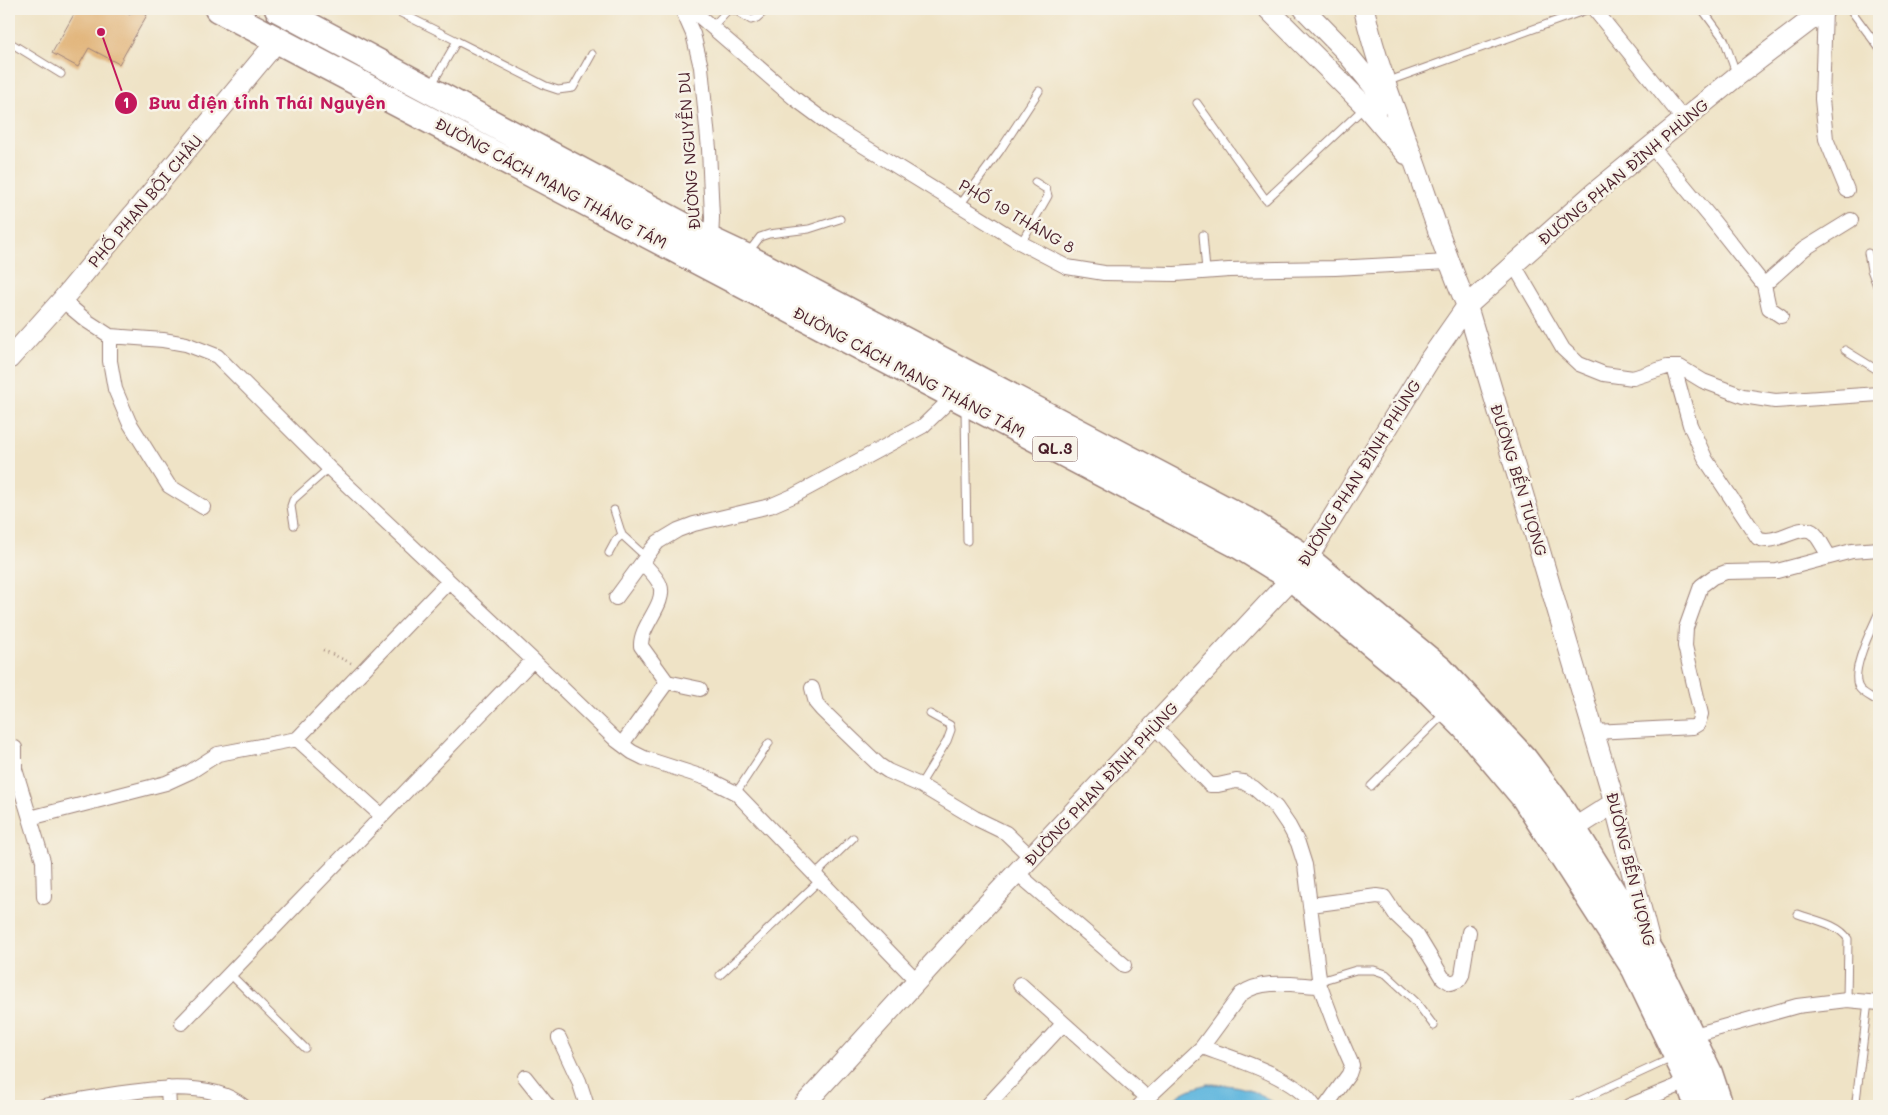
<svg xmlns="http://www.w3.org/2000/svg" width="1888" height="1115" font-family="Mali,sans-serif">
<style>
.water{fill:#62b7de;stroke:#566b84}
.building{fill:#e2b67d}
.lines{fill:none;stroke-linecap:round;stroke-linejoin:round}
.lane-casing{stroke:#9c8178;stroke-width:9}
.street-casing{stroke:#9c8178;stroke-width:16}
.secondary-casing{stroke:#9c8178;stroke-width:22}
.highway-casing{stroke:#9c8178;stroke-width:29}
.path{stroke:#9c8178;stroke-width:2.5;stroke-dasharray:1 4;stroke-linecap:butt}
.lane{stroke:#fff;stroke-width:7}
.street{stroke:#fff;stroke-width:14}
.secondary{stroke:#fff;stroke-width:20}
.highway{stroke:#fff;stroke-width:26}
.labels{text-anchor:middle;stroke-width:5;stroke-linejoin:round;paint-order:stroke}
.shield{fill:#f7f3e8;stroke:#7e5f64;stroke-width:1}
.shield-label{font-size:15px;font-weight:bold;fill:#4a1f2b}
.street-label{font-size:16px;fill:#4a1f2b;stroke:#f7f3e8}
.leader{fill:none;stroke:#c2185b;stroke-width:2}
.callout-dot{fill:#c2185b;stroke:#f7f3e8;stroke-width:2}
.mark-label{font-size:15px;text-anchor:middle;font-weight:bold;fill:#fff}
.callout-label{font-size:18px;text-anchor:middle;font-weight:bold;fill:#c2185b;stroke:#f7f3e8;stroke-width:5;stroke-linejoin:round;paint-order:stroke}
</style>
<rect width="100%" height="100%" fill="#f7f3e8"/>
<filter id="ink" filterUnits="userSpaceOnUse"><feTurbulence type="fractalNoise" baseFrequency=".02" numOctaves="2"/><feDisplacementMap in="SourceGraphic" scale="10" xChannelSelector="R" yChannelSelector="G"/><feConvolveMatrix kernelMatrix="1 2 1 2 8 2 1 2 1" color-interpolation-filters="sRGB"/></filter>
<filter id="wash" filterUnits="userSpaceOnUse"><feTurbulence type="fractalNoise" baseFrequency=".0096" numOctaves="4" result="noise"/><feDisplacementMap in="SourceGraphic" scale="20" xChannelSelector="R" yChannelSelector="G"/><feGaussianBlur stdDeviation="1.12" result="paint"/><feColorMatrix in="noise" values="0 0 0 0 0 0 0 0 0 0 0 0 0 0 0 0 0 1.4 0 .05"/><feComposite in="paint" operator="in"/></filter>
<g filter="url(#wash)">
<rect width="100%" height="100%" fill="#efe3c6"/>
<path class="water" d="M1208,1084C1241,1085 1251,1088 1278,1106H1166C1179,1093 1191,1088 1208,1084Z"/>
<g id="blocks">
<path class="building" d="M77,9H119L130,15L134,9H136L147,15L119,64L89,48L78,67L52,53Z"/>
</g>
</g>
<g filter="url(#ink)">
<use href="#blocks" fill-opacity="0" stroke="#9c8178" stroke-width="1"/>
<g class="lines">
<defs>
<path id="lane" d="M393,9L457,41
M1702,9L1724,39L1736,73
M1850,9L1879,48
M712,27L728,10H735L751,20L757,18L767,9
M9,42L61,74
M1386,82L1589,9
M431,86L457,41L546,86L558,90L573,88L592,54
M1197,103L1266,200L1365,107
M960,205L999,152L1039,91
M1203,235L1206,271
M1021,243L1048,196L1046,189L1035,182
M748,253L760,237L769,234L809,229L840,219
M1868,253L1871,270L1879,291
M1845,350L1879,371
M965,409L967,541
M614,510L622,535L646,557
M294,525L291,506L293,500L329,468
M609,553L616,540L622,535
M1879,612C1872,628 1848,674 1860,689C1864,694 1873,698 1879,702
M920,785L947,741L951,730L950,725L930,714
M1371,786L1444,714
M736,793L769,743
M814,876L853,838
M1798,914C1814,920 1839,924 1848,939L1847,1000
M229,973L305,1048
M720,975L819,881
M1320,981L1356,970H1374L1386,974L1416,1002L1434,1026
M1856,1101L1868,1002
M1568,1106L1672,1058"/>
<path id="street" d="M682,9L693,34L701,67L709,149L712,217L711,244
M691,9L794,98L833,127L1021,243L1067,267L1104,273L1175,274L1229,270L1335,268L1448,262
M1594,9L1684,120
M1825,9L1822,99L1826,139L1847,190
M1652,147L1710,217L1764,285L1769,308L1781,316
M1514,265L1563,349L1579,364L1604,374L1633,378L1667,367H1680L1703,381L1743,396L1775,401L1879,394
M1764,285L1804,249L1851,220
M62,300L87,321L110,336L163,340L186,344L217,356L329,468L533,660L616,740L632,752L644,758L706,778L736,793L917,981
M110,336V361L115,389L129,422L169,486L203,507
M1674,367L1690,425L1706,460L1758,538C1776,547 1801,521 1814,533C1820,539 1824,549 1829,556
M616,598L652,549L658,542L678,530L694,524L770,506L793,496L923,426L954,396
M667,682L700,689
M812,688L816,703L822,710L879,765L888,771L920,785L975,818L1006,833L1032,858
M1155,727L1210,785H1218L1236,781L1243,782L1254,788L1276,807L1289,826L1298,843L1305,865L1320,986L1335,1026L1352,1065L1349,1074L1326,1106
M1594,732L1693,727L1698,724L1701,714L1685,646L1686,628L1701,586L1713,577L1726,572L1777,571L1852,551L1879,549
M297,739L382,816
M622,744L667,682L641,646C640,625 667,604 660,585C657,577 648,569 643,563
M15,748V769L43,861L44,897
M30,818L166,783L190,772L218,754L297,739L449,581
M1017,873L1124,965
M1311,905L1377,896L1384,897L1396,915L1417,935L1443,978L1451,983L1459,980L1462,975L1469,932
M1020,984L1147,1098
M182,1023L533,660
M1691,1036L1797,1006L1847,1000L1879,1003
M559,1038L579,1081L587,1106
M1202,1047L1241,994C1263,978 1295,985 1320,986
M525,1077L548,1106
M168,1088L169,1106
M44,1106C96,1099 200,1070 243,1106
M987,1106L1063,1024
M1139,1106L1202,1047C1235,1059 1294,1076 1314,1106
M1629,1106L1692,1080"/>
<path id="secondary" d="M1268,9L1366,107L1406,154
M1304,9L1344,50L1388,104
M1364,9C1376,62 1396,113 1415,164C1432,212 1447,260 1467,306L1611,790L1649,940
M9,359L62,300L278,40
M1562,836L1614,803
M803,1106L977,915L1292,578L1307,559L1430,359L1467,306L1595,192L1737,76L1825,9"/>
<path id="highway" d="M218,9L1240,546L1292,578L1426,688L1465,727L1524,797L1635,969L1689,1081L1698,1106
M278,9L712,241L746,257L1253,524L1307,559L1441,670L1524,759L1555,800L1653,957L1709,1073L1720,1106"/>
</defs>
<use href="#lane" class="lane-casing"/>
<use href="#street" class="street-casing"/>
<use href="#secondary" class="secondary-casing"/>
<use href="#highway" class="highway-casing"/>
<path class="path" d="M323,650L351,663"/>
<use href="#lane" class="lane"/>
<use href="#street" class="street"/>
<use href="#secondary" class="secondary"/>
<use href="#highway" class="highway"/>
</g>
</g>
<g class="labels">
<rect class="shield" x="1032.5" y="436.5" width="45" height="25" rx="4"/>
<g class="shield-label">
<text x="1055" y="454">QL.3</text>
</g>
<g class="street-label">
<text transform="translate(689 151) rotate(-94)" y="6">ĐƯỜNG NGUYỄN DU</text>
<text transform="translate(1623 172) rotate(-40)" y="6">ĐƯỜNG PHAN ĐÌNH PHÙNG</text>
<text transform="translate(551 183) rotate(28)" y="6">ĐƯỜNG CÁCH MẠNG THÁNG TÁM</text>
<text transform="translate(145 201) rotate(-50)" y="6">PHỐ PHAN BỘI CHÂU</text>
<text transform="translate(1017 216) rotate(30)" y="6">PHỐ 19 THÁNG 8</text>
<text transform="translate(909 372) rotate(28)" y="6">ĐƯỜNG CÁCH MẠNG THÁNG TÁM</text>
<text transform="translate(1359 473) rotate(-58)" y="6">ĐƯỜNG PHAN ĐÌNH PHÙNG</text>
<text transform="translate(1519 480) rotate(73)" y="6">ĐƯỜNG BẾN TƯỢNG</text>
<text transform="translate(1101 784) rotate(-47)" y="6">ĐƯỜNG PHAN ĐÌNH PHÙNG</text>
<text transform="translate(1631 869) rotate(76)" y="6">ĐƯỜNG BẾN TƯỢNG</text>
</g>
</g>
<path class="leader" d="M101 32L126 103"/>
<g class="callout-dot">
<circle cx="101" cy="32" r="5"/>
<circle cx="126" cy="103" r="12"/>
</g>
<g class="mark-label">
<text x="126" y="108">1</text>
</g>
<g class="callout-label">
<text x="267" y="109">Bưu điện tỉnh Thái Nguyên</text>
</g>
<rect width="1888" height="1115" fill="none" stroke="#f7f3e8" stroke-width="30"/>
</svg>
